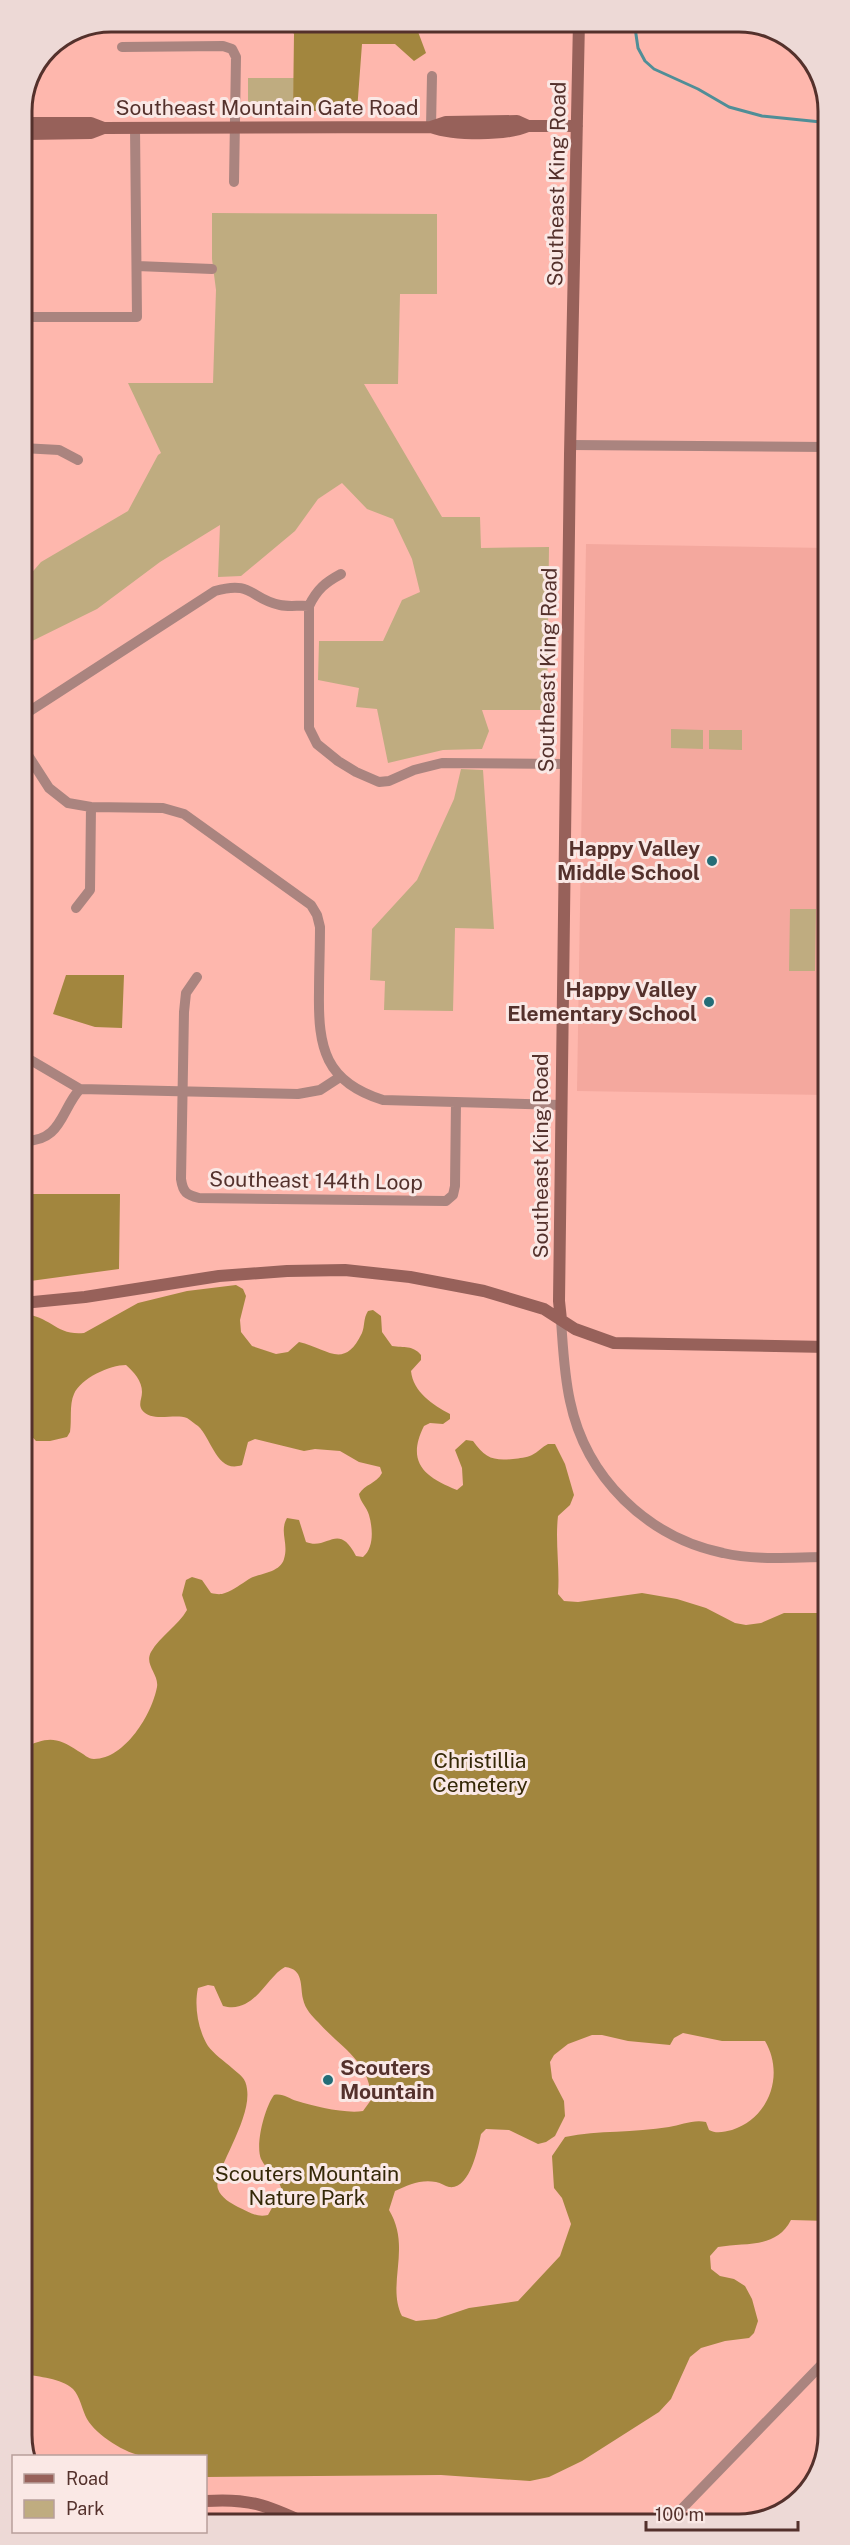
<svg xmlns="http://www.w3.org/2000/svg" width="850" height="2545" font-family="'Public Sans',sans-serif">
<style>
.built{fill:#f4a89e}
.green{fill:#bfac80}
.forest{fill:#a2863e;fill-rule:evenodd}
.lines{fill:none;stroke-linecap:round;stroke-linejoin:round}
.stream{stroke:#508e97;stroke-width:3}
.street{stroke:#aa847f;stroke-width:10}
.secondary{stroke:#97615a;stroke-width:12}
.poi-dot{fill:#246d77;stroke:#fae8e5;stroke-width:2}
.labels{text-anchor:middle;stroke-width:6;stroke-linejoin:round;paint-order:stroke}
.street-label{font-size:21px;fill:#54312c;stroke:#fae8e5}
.poi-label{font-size:21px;font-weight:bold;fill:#54312c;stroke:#fae8e5;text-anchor:end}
.park-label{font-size:21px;fill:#342807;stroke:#fae8e5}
.rim{fill:none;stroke:#54312c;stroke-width:3}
</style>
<rect width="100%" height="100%" fill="#feb7ad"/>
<path class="built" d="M586,544L827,548V1095L577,1091Z"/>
<path class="green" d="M248,78H294L293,111L250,110L248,106Z
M212,213L437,214V294H400L398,384H364L442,517H480L481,548L549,547L547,710H482L489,731L482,749L443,750L388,763L377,709L356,707L359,688L318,680L319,641H383L402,600L420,592L412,559L393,519L367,509L342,483L318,499L295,531L241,576L218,577L220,525L160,562L97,609L22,646V584L41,562L128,511L158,455L161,453L128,383H213L216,290L212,259Z
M671,729L703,730V749L671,748Z
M709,730H742V750L709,749Z
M461,769L483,770L494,929L455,928L453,1011L384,1010L385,981L370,980L372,929L417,880L454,799Z
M790,909H816L815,971H789Z"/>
<path class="forest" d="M287,21H414L426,53L414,61L395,44H362L357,111H293L294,34Z
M66,975H124L122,1028L95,1027L53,1014Z
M22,1194H120L119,1269L23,1282Z
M236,1285L243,1289L246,1296L240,1320L241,1332L252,1346L276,1354L288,1352L299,1342C327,1348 344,1371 362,1333C365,1326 363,1319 368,1311L373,1310L381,1316L382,1332L392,1346C404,1348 413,1345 421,1355V1360L411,1371C413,1392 433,1405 450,1414V1419L443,1424L430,1423L424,1426C406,1462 424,1477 457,1490L463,1485L462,1468L455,1450L466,1440L473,1441C485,1458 493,1461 513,1459C520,1458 526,1458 532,1455C538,1452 542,1447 548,1444H555L565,1464L574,1495L570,1505L558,1516C555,1542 560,1568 558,1594L564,1601L578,1602L642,1593L677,1599L706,1608L735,1623L746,1625L761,1623L784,1613H828L829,2221L791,2220C776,2249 746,2242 718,2247L710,2256L711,2269L720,2276L734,2279L745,2286L752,2299L758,2321L754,2333L749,2338L725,2341L701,2348L690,2357L671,2399L659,2412L582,2461L549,2477L530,2481L441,2475L206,2477V2456C186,2456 164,2460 144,2456C126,2454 96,2435 87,2419C82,2410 80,2396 73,2389C61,2378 39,2377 24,2374L23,1748C47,1737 56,1736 78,1751C84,1754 88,1759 94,1759C125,1759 152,1714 157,1687C159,1674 144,1665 151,1652C160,1636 178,1626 187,1610L182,1595L186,1580L192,1577L202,1580L211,1593C216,1594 220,1595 225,1593C234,1590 241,1584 249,1579C260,1573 280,1573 284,1559C289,1543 279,1532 287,1518L299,1520L306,1542C328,1551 338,1521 356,1556L363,1557C374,1548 373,1529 369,1515C367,1507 360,1502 359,1494C365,1484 376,1484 382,1473L380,1467L359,1462L340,1451L315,1449L304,1451L255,1439L248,1442L242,1465C217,1474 212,1439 198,1426C195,1424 190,1420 187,1418C174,1413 152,1423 142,1410C138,1404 142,1399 142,1392C142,1381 134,1372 126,1365C110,1365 81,1378 74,1394C69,1405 72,1420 70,1432L67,1437L50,1441H36C11,1417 35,1380 27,1352L23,1350V1314C51,1316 56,1336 84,1333L138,1303L187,1291ZM285,1967C304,1969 300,1986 303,1999C305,2009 312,2016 318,2022C341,2048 371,2062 371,2100L363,2111C345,2114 314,2106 297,2101C289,2099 283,2093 274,2095C265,2107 255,2144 261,2159C267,2171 277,2175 282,2190L268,2215C257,2218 249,2212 238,2207C231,2203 221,2198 218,2189C212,2173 252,2121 247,2089C246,2078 240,2075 232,2068C224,2061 214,2054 208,2046C198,2030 194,2006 198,1988L208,1985L214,1986L223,2006C254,2015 267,1976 285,1967ZM683,2033L722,2041H765C785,2075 769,2118 732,2130C724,2132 716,2134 709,2130L706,2122C694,2119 681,2125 669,2127C634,2133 599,2130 565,2137L552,2156L554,2188L562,2198L571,2224L560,2256L518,2301L469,2308L436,2319L416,2321L402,2316C386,2284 412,2248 389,2210L395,2191C408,2185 421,2179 436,2182C441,2183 445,2186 449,2187C470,2190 478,2148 481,2134L486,2129L509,2130L538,2144L546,2142L555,2136L565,2116L564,2101L552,2078L550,2062L554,2055L568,2044L592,2035H602L628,2041L670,2045L674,2038Z"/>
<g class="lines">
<path class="stream" d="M634,21L638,48L645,61L654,69L698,89L729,107L762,116L821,122L826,125"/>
<path class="street" d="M122,47L223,46L232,49L236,57L234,182
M431,127L432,76
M137,266L212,269
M21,317H137L135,128
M571,445L826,447
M22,448L59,450L78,460
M309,606C317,589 326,582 341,574
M22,716L215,591C253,580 250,599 280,605C289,607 300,605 309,606V728L317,744L338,761L356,772L379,782L389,781L414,770L442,763L566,764
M22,746L49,788L68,803L91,807L163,808L184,814L311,905L317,915L320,927C320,949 319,970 319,992C318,1048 325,1082 383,1100L560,1105
M76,908L90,890L91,807
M197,977L186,993L184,1012L181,1179C183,1193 187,1195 199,1198L446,1201L453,1195L455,1186L456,1102
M22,1055L80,1089
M22,1141C62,1143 61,1109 80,1089L298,1094L320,1090L340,1077
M561,1320C563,1347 564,1374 570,1401C586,1478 647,1537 723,1553C756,1561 794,1557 828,1557
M670,2521L829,2357"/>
<path class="secondary" d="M21,125L27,123H91L104,128
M431,127C454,135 505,136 528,126
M21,131L26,134L91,133L104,128L431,127L446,122L517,121L528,126H577
M23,1303L85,1297L219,1276L287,1271L345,1270L410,1277L484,1291L544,1309L575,1329L614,1343L828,1347
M561,1320L559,1301L570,454L579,21
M206,2501C248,2498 267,2505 305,2523"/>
</g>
<g class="poi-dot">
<circle cx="712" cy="861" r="6"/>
<circle cx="709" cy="1002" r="6"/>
<circle cx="328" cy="2080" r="6"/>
</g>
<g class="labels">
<g class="street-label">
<text x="267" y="115">Southeast Mountain Gate Road</text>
<text transform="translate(557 184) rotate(-89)" y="7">Southeast King Road</text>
<text transform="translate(548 670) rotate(-89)" y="7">Southeast King Road</text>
<text transform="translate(541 1156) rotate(-90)" y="7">Southeast King Road</text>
<text transform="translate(316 1181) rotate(1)" y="7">Southeast 144th Loop</text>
</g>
<g class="poi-label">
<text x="700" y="856">Happy Valley<tspan x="700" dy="24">Middle School</tspan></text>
<text x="697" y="997">Happy Valley<tspan x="697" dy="24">Elementary School</tspan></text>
<text x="340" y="2075" text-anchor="start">Scouters<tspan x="340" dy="24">Mountain</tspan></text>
</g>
<g class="park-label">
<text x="480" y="1768">Christillia<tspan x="480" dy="24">Cemetery</tspan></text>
<text x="307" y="2181">Scouters Mountain<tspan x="307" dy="24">Nature Park</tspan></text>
</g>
</g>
<path d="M0 0H850V2545H0ZM111 32H739A79 79 0 0 1 818 111V2435A79 79 0 0 1 739 2514H111A79 79 0 0 1 32 2435V111A79 79 0 0 1 111 32Z" fill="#edd9d6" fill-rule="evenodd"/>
<path class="rim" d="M111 32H739A79 79 0 0 1 818 111V2435A79 79 0 0 1 739 2514H111A79 79 0 0 1 32 2435V111A79 79 0 0 1 111 32Z"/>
<rect x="12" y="2455" width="195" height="78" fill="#fae8e5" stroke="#b89f9b" stroke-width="1.5"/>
<rect x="24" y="2474" width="30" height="9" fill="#97615a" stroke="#b89f9b" stroke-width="1.5"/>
<text x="66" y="2485" font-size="18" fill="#54312c">Road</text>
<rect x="24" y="2500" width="30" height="18" fill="#bfac80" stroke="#b89f9b" stroke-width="1.5"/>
<text x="66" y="2515" font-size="18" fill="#54312c">Park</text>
<path d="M646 2521v9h152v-9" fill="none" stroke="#54312c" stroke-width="3"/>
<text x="655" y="2521" font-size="18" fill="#54312c" stroke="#fae8e5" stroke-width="4.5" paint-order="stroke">100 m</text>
</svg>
